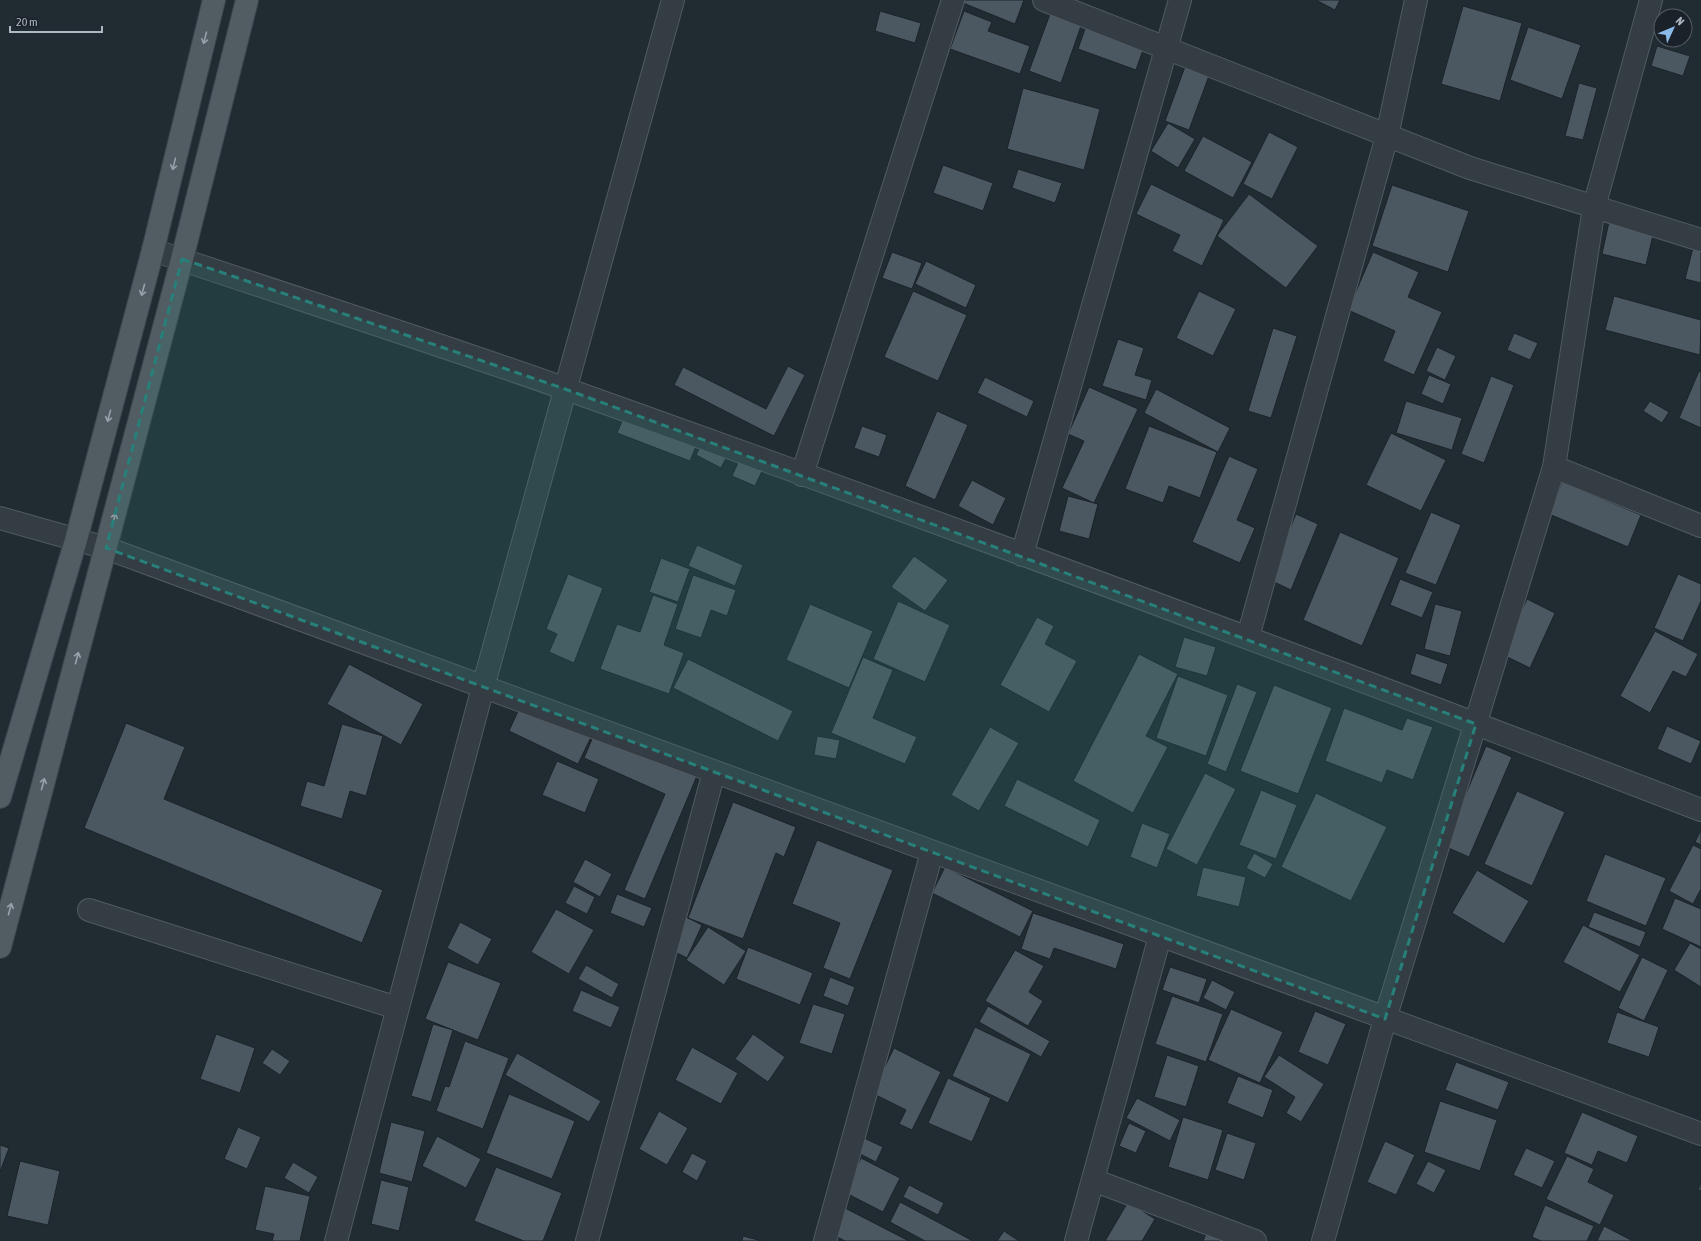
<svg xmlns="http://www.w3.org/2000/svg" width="1701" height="1241" font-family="'Asap Condensed',sans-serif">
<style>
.building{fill:#4c5861;stroke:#1c232a}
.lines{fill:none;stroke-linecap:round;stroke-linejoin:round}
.minor-casing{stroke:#525a61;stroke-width:24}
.major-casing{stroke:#3e454d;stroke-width:24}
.minor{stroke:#343d43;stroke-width:22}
.major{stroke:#525c63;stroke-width:22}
.oneway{stroke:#97a1a9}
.marked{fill:#27807a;fill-opacity:0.2;stroke:#27807a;stroke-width:3;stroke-dasharray:8 5;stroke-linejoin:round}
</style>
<rect width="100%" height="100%" fill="#212b32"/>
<path class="building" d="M964,0H1024L1015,24L963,3Z
M1316,0H1340L1335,10Z
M1463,6L1522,23L1500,101L1441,84Z
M880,11L921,23L915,43L875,31Z
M964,11L992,22L988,31L1030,46L1020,74L950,49Z
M1050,14L1081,26L1061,83L1029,71Z
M1086,26L1144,47L1136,70L1078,49Z
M1528,27L1581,45L1562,99L1510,80Z
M1657,46L1690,56L1683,76L1651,66Z
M1186,64L1210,73L1189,130L1165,121Z
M1579,83L1597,88L1583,140L1565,136Z
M1023,88L1100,109L1084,170L1007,149Z
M1168,123L1195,139L1178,168L1151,151Z
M1269,132L1298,147L1272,199L1243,184Z
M1203,136L1252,162L1233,198L1184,171Z
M943,165L993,183L983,211L933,193Z
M1018,169L1062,183L1055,203L1012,188Z
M1151,184L1224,220L1202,266L1172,251L1180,235L1136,214Z
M1392,185L1469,211L1448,272L1372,246Z
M1249,194L1318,246L1286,288L1217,236Z
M1610,217L1655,227L1646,265L1602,254Z
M1694,244L1701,246V283L1685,279Z
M892,252L922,263L912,289L882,278Z
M1373,252L1419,272L1408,297L1442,312L1414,375L1383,361L1395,331L1348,310Z
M926,261L976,285L966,308L915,284Z
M913,291L967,315L938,381L884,357Z
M1199,291L1236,309L1213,356L1176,338Z
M1614,296L1701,320L1700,355L1605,330Z
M1273,328L1297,336L1271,418L1248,411Z
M1514,333L1538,343L1530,360L1507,350Z
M1118,339L1144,348L1135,375L1152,380L1146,400L1102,386Z
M1437,347L1456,356L1445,380L1426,371Z
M788,366L805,375L774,436L674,385L683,367L766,409Z
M1699,371L1701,372V428L1679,418Z
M1429,375L1451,384L1443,404L1421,394Z
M1491,376L1514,385L1484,463L1461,454Z
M985,377L1034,401L1027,417L977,393Z
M1089,387L1138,409L1094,503L1062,488L1084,441L1068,434Z
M1156,389L1230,428L1218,452L1144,413Z
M1406,401L1462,418L1452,450L1396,433Z
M1650,401L1669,412L1662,423L1643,411Z
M937,411L968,425L935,500L905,486Z
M625,414L698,442L690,461L617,433Z
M862,426L887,435L879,457L854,448Z
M1149,426L1217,452L1200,498L1169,486L1163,503L1125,489Z
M707,433L732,446L721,468L696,455Z
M1391,433L1446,460L1421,511L1366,485Z
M1229,456L1258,469L1237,520L1255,528L1240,563L1192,542Z
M740,458L763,469L755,486L732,476Z
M972,480L1006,498L993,525L958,506Z
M1562,482L1641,515L1628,547L1549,514Z
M1068,496L1098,504L1089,539L1059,531Z
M1431,512L1461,525L1436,585L1405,573Z
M1296,514L1318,524L1291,590L1268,579Z
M1340,532L1399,558L1362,646L1303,620Z
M697,545L743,565L735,586L688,566Z
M914,556L948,580L925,611L891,587Z
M661,558L690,569L678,602L649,592Z
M568,574L603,588L574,663L549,652L557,634L546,629Z
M1678,574L1701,584V601L1683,641L1654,628Z
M693,575L736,590L727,616L711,610L701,638L675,629Z
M1400,579L1433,592L1422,618L1390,605Z
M653,595L678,604L664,645L684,653L669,694L600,669L617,624L640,632Z
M1527,599L1555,613L1530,668L1501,654Z
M898,601L950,625L925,682L873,659Z
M810,604L873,631L849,688L786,660Z
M1435,604L1462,611L1450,656L1424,649Z
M1037,617L1054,626L1045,644L1077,661L1049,712L1000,685Z
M1655,631L1698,654L1686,677L1673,671L1650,713L1620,696Z
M1184,637L1216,647L1207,676L1175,667Z
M1416,653L1448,664L1441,685L1410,674Z
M1139,654L1178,674L1146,736L1168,747L1133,813L1073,781Z
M863,657L893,670L873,718L917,737L905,764L831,733Z
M688,659L793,711L778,741L673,688Z
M349,664L423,704L401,745L327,704Z
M1178,676L1228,695L1206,756L1156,738Z
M1237,684L1257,692L1226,772L1207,764Z
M1274,685L1332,708L1298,794L1240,771Z
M524,698L594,731L578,764L509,731Z
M1344,708L1402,730L1407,718L1433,727L1413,780L1387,770L1382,783L1325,761Z
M126,723L185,747L164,799L383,890L362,943L84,828Z
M342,724L383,736L366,796L350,791L342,819L300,806L307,781L324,786Z
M1667,726L1701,741L1691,764L1657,749Z
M990,727L1019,743L979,811L951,795Z
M595,732L697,776L645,899L624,890L665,794L584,758Z
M817,736L840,740L836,759L814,755Z
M1486,746L1512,757L1469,857L1444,846Z
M557,761L599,779L585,813L542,795Z
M1205,773L1236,789L1197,865L1166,849Z
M1017,779L1100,820L1088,847L1004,806Z
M1261,790L1297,805L1276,859L1239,845Z
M1517,791L1565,812L1532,886L1484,864Z
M1316,793L1387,827L1351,901L1281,867Z
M733,802L796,827L784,857L776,853L743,939L688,918Z
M1142,823L1170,834L1157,868L1130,857Z
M1701,830V845L1695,842Z
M817,840L893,870L850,979L823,968L840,923L792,904Z
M1693,845L1701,849V889L1693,904L1669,891Z
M1254,853L1273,864L1265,878L1246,868Z
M1605,854L1666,878L1646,926L1586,901Z
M585,859L612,874L600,897L573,882Z
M945,867L1033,911L1020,937L932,893Z
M1203,867L1246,877L1239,907L1196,896Z
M1477,870L1529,901L1504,944L1452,913Z
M574,886L595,897L587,914L565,903Z
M617,894L652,908L644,927L610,913Z
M1675,898L1701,909V947L1662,929Z
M556,909L594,930L569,974L531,952Z
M1594,912L1646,932L1640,947L1588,927Z
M1033,913L1124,944L1116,969L1054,948L1050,959L1021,949Z
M686,917L702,925L687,958L671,950Z
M460,922L492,939L478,965L447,948Z
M1583,925L1640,955L1620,992L1563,962Z
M708,927L746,951L724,985L686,960Z
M1690,943L1701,949V987L1674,970Z
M748,947L813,973L800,1005L736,979Z
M1015,950L1044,966L1029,992L1043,1001L1028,1026L985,1001Z
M1642,957L1668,970L1644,1021L1618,1008Z
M448,962L501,983L478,1040L425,1019Z
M586,965L619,984L612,998L578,979Z
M1170,967L1207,979L1199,1003L1162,990Z
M830,977L855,987L848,1006L823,996Z
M1212,980L1235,992L1226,1010L1203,998Z
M581,990L620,1007L611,1028L572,1011Z
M1172,996L1223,1014L1206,1062L1155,1044Z
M813,1004L845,1014L832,1054L799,1043Z
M988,1006L1050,1041L1041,1057L979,1022Z
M1231,1009L1283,1032L1260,1083L1208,1060Z
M1315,1011L1346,1024L1328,1065L1298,1052Z
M1617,1012L1659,1027L1649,1057L1607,1043Z
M433,1024L453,1030L431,1102L411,1096Z
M975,1027L1031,1054L1008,1103L952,1076Z
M216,1034L255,1048L240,1093L200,1079Z
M753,1034L785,1057L768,1082L735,1059Z
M465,1041L509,1058L483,1129L436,1111L445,1086L449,1087Z
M692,1047L738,1073L721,1104L675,1080Z
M894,1048L941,1072L912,1130L899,1124L906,1110L872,1093Z
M272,1049L290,1061L280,1075L262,1063Z
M517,1053L601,1101L589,1122L505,1075Z
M1167,1055L1199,1066L1186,1107L1154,1097Z
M1279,1055L1324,1084L1301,1122L1286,1113L1295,1097L1264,1077Z
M1456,1062L1509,1082L1498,1110L1445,1090Z
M1238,1076L1273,1090L1263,1118L1227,1103Z
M948,1078L991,1098L972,1142L928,1123Z
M509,1094L575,1121L552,1179L486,1153Z
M1137,1098L1180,1120L1170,1141L1126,1118Z
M1440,1101L1497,1120L1480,1171L1424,1152Z
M659,1111L688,1128L667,1165L639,1149Z
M1582,1112L1638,1136L1627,1163L1598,1151L1592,1165L1564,1153Z
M1183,1117L1223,1130L1208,1180L1168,1167Z
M391,1122L425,1131L412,1182L379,1173Z
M1129,1123L1146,1131L1136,1153L1119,1146Z
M238,1127L261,1137L247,1169L224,1159Z
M1227,1133L1256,1143L1244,1180L1215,1170Z
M437,1136L481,1159L466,1188L422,1166Z
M862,1137L883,1147L876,1162L854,1151Z
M1385,1141L1415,1155L1396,1195L1367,1182Z
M0,1145L9,1148L0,1172Z
M1526,1148L1555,1161L1542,1188L1513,1175Z
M692,1153L707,1161L697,1181L682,1172Z
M1567,1156L1594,1169L1588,1182L1614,1195L1600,1225L1546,1199Z
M861,1158L900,1178L883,1212L844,1192Z
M20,1161L60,1171L48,1225L7,1216Z
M1428,1161L1446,1170L1434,1193L1416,1184Z
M293,1162L318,1177L309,1193L284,1178Z
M496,1167L562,1193L543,1241H524L474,1221Z
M381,1180L409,1187L399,1231L371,1224Z
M1701,1182V1191L1698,1190Z
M909,1185L944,1203L938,1215L903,1197Z
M265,1186L310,1196L300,1241H272L274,1234L255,1230Z
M900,1202L973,1241H925L890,1222Z
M1128,1202L1155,1219L1142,1241H1105Z
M1545,1205L1594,1226L1587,1241H1541L1532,1237Z
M843,1207L909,1241H845L830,1233Z
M1604,1226L1633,1241H1597Z
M1208,1229L1234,1241H1203Z
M1004,1231L1019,1241H997Z
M743,1236L762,1241H742Z"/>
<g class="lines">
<defs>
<path id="minor" d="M1044,0L1470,168L1701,240
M153,250C292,297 431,341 569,390C948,525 1325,665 1701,810
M1554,467L1701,526
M802,475L953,0
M0,518L106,548L1701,1134
M1022,555L1180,0
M1248,637L1387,136L1416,0
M89,910L397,1008
M1093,1180L1255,1241
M336,1241L483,687L673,0
M587,1241L714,772
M825,1241L932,852
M1076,1241L1160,936
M1323,1241L1385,1019L1554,467L1594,207L1651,0"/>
<path id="major" d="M0,797L76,540L153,250L214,0
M0,947L182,259L247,0"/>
</defs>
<use href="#minor" class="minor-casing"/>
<use href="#major" class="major-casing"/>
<use href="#minor" class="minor"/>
<use href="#major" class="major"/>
</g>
<defs><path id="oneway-shaft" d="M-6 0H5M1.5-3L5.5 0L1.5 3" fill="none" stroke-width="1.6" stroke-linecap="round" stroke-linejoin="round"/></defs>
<g class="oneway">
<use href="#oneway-shaft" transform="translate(205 38) rotate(104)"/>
<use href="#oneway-shaft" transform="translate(174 164) rotate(104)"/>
<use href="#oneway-shaft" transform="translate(143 290) rotate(105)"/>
<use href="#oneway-shaft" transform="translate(109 416) rotate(105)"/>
<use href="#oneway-shaft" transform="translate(114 519) rotate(-75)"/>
<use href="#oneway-shaft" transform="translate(77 658) rotate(-75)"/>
<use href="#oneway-shaft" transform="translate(43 784) rotate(-75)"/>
<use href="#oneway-shaft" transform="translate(10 909) rotate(-75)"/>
</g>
<path class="marked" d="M182,259L565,389L1476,724L1385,1019L106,548Z"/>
<g transform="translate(1673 28) rotate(46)"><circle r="19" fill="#1a2128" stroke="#555d65"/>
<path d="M0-3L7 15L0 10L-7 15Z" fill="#8bbce9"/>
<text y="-6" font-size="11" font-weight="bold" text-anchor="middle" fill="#aeb8c0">N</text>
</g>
<path d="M10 26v6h92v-6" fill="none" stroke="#aeb8c0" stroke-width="2"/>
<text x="16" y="26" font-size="12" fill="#aeb8c0" stroke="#1a2128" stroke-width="3" paint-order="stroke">20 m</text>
</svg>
